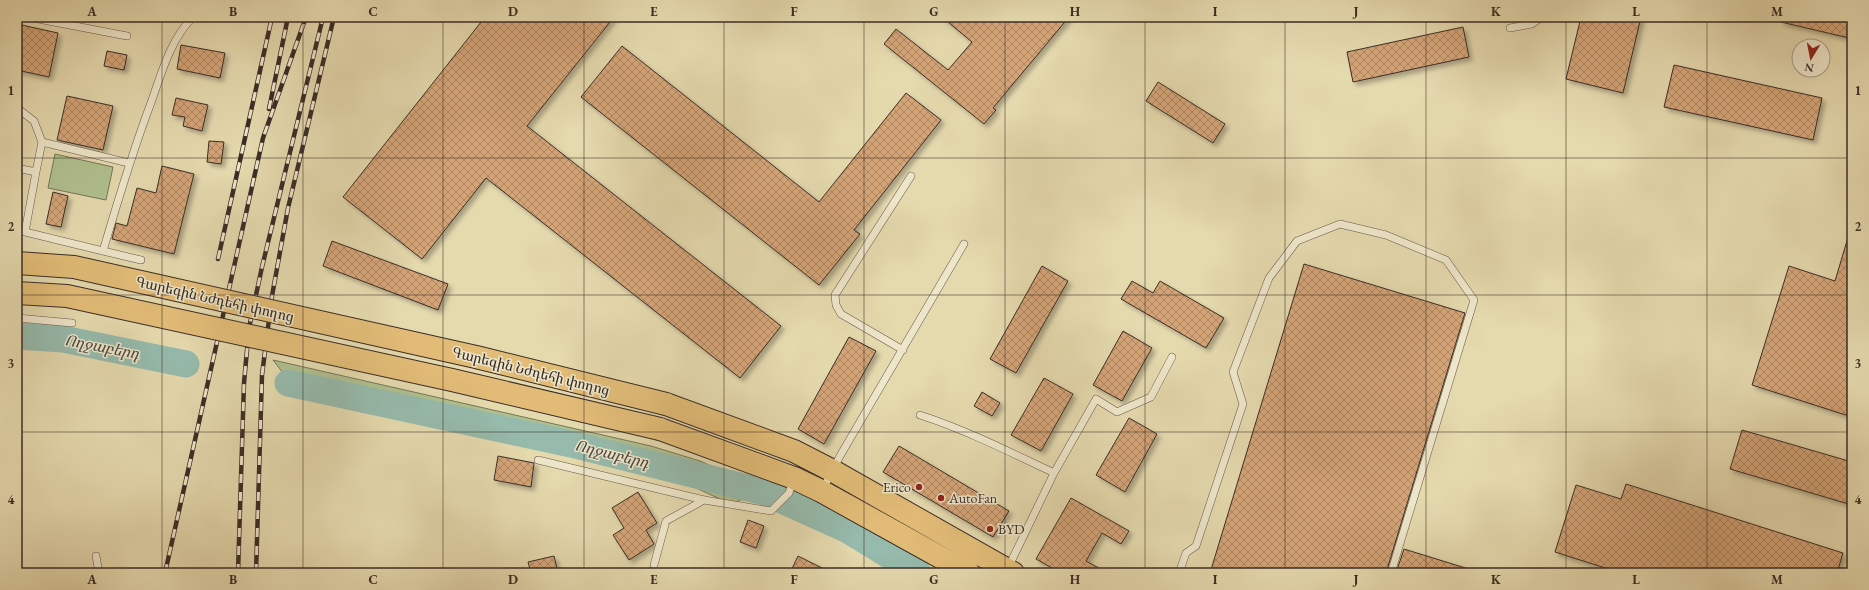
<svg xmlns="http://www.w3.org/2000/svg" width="1869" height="590" font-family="'EB Garamond','Noto Serif Armenian',serif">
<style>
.green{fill:#b0c08e;stroke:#75765a}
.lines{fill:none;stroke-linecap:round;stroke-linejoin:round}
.river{stroke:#96baac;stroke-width:27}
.building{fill:url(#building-cross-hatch);stroke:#3a2d27;filter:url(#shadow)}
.lane-casing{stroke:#655849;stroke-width:8}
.primary-casing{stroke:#3a2d27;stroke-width:24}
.lane{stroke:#eee6ca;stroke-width:7}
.primary{stroke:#e2bc77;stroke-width:22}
.rail-casing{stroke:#3a2d27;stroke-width:4.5}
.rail{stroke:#eee6ca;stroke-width:3;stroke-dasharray:9;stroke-linecap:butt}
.primary-bridge-casing{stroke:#3a2d27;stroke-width:24;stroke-linecap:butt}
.primary-bridge{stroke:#e2bc77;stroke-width:22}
.grid{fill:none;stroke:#3a2d27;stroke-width:1;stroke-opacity:0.55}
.poi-dot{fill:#8f2418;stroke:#eee6ca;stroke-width:1.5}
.labels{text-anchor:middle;stroke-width:3;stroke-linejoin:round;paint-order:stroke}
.street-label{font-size:14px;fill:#3a2d27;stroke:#eee6ca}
.poi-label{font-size:14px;fill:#3a2d27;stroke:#eee6ca;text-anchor:start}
.water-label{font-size:15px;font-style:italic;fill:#4c4942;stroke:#eee6ca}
.neatline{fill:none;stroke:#3a2d27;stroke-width:1.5}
.grid-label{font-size:13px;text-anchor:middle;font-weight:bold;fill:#3a2d27}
</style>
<defs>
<pattern id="building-cross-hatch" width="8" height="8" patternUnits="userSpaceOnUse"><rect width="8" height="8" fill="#d4a477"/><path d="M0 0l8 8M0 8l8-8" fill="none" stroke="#ad8662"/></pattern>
<filter id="shadow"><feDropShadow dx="3.5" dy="3.5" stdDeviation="2" flood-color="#0004"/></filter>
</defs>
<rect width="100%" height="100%" fill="#e5d9ae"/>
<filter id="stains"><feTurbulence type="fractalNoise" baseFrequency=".005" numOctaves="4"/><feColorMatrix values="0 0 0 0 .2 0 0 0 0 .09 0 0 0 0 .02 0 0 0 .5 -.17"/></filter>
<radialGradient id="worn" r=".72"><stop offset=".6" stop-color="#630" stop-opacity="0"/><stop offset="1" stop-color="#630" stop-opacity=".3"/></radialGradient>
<path class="green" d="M55,154L113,167L106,200L48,188Z
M273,360L651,446L700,461L756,485C749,496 743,501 730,503C701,492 673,474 641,467C634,466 627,466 620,465C596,461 571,454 549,445L363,404L311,391L290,382Z"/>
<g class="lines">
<path class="river" d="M17,336L63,339L186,364
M288,383L571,444L764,492L848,530L918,573"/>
</g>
<path class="building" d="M485,17H614L527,126L781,326L740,378L486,178L422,259L343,197Z
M942,17H1069L993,108L996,110L984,124L884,44L896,29L948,70L972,42Z
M1581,17H1641L1623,93L1566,79Z
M1781,17H1852V23L1849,38L1781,22Z
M17,24L58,33L49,77L17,70Z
M1463,27L1469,57L1353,82L1347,52Z
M181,45L225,53L220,78L177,69Z
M622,46L819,202L906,93L941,120L854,230L860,234L819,285L581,97Z
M107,51L127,55L124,70L104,66Z
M1674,65L1822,98L1813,140L1664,107Z
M1158,82L1225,124L1213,143L1146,101Z
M67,96L113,106L103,150L57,140Z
M176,98L208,105L202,131L183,126L185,117L172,115Z
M209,141L224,142L221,164L207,162Z
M162,166L194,174L174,254L112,239L116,223L127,226L137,188L156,193Z
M53,192L68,196L61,227L46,224Z
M1849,234L1852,235V417L1752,385L1789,266L1835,281Z
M332,241L448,284L438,310L323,266Z
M1304,264L1465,313L1386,573H1210Z
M1042,266L1068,281L1016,373L990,359Z
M1132,281L1153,293L1160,281L1224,318L1206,348L1121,299Z
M1123,331L1152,348L1122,401L1093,385Z
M849,337L876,351L824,444L798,429Z
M1044,378L1073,394L1041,451L1011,435Z
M982,392L1000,403L992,416L974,406Z
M1129,418L1157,434L1125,492L1096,475Z
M1742,430L1852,462V505L1730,469Z
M899,446L1009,511L993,537L883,472Z
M498,456L534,463L531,487L494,480Z
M1626,484L1843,553L1837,573H1621L1555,552L1576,485L1621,499Z
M638,492L657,523L646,530L654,544L629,560L613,535L624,528L612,508Z
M1071,498L1129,531L1121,544L1102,533L1086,561L1108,573H1061L1036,559Z
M748,520L764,526L756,548L740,542Z
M1404,549L1472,570L1471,573H1396Z
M554,556L558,573H531L528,562Z
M798,556L832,573H790Z"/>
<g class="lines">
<defs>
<path id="lane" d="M28,17L127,36
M1510,28L1532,24L1542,17
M17,108L34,121L42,142L129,163
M17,168L36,172L42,142
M17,230L103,251C118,200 133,150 152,100C162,71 171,39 193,17
M25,232L36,172
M103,251L141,260
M17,318L72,323
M903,350L841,314L836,305L835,295L911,176
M920,415C966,430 1010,452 1054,473
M538,460L704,500L771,511L789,493L793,480
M823,489L840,456L964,244
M96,556L99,573
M654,565L666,521L704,500
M1008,568L1054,473L1096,399L1117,412L1151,397L1172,357
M1179,573L1186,553L1196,546L1243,404L1233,372L1269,278L1297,241L1340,224L1386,235L1446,260L1474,300L1391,573"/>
<path id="primary" d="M666,404L794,451L833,471L1013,573
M660,429L794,478L821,491L969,573"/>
</defs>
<use href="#lane" class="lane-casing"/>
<use href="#primary" class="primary-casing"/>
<use href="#lane" class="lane"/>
<use href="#primary" class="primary"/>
<defs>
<path id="rail" d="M269,109L288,17
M218,259L272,17
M165,573L263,138L306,17
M238,573L244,383L249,328L262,267L323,17
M256,573L262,375L272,296L288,208L334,17"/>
</defs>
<use href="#rail" class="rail-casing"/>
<use href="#rail" class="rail"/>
<defs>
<path id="primary-bridge" d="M17,263L74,267L476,357L666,404
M17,293L67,296L452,380L660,429"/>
</defs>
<use href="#primary-bridge" class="primary-bridge-casing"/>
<use href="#primary-bridge" class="primary-bridge"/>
</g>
<path class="grid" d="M162,17V573M303,17V573M443,17V573M584,17V573M724,17V573M864,17V573M1005,17V573M1145,17V573M1285,17V573M1426,17V573M1566,17V573M1707,17V573M17,158H1852M17,295H1852M17,432H1852"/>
<g class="poi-dot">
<circle cx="919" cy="487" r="4"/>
<circle cx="941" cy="498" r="4"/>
<circle cx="990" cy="529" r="4"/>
</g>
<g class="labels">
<g class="street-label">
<text transform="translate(215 299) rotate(13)" y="5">Գարեգին Նժդեհի փողոց</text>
<text transform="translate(531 371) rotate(14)" y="5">Գարեգին Նժդեհի փողոց</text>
</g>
<g class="poi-label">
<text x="911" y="492" text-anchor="end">Erico</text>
<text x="949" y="503">AutoFan</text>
<text x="998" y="534">BYD</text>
</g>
<g class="water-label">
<text transform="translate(102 347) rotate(11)" y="5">Ողջաբերդ</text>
<text transform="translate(612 454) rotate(14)" y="5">Ողջաբերդ</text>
</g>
</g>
<rect width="1869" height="590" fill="none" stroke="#e5d9ae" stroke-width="44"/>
<g transform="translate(1811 58) rotate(190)"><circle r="19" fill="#eee6ca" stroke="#a69c89"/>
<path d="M0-3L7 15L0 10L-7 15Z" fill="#8f2418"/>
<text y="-6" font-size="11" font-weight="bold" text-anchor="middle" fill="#3a2d27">N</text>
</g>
<rect x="22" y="22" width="1825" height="546" class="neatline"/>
<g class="grid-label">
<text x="92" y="16">A</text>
<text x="233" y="16">B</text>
<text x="373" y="16">C</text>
<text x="513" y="16">D</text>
<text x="654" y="16">E</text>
<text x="794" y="16">F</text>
<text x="934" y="16">G</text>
<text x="1075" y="16">H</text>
<text x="1215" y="16">I</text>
<text x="1356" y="16">J</text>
<text x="1496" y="16">K</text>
<text x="1636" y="16">L</text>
<text x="1777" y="16">M</text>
<text x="11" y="95">1</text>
<text x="1858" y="95">1</text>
<text x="11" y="231">2</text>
<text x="1858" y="231">2</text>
<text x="11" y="368">3</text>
<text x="1858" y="368">3</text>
<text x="11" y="504">4</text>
<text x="1858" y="504">4</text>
<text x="92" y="584">A</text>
<text x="233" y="584">B</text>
<text x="373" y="584">C</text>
<text x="513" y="584">D</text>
<text x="654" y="584">E</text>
<text x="794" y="584">F</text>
<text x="934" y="584">G</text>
<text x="1075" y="584">H</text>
<text x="1215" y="584">I</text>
<text x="1356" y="584">J</text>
<text x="1496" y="584">K</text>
<text x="1636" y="584">L</text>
<text x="1777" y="584">M</text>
</g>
<rect width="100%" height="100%" filter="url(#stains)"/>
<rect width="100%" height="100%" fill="url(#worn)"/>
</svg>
